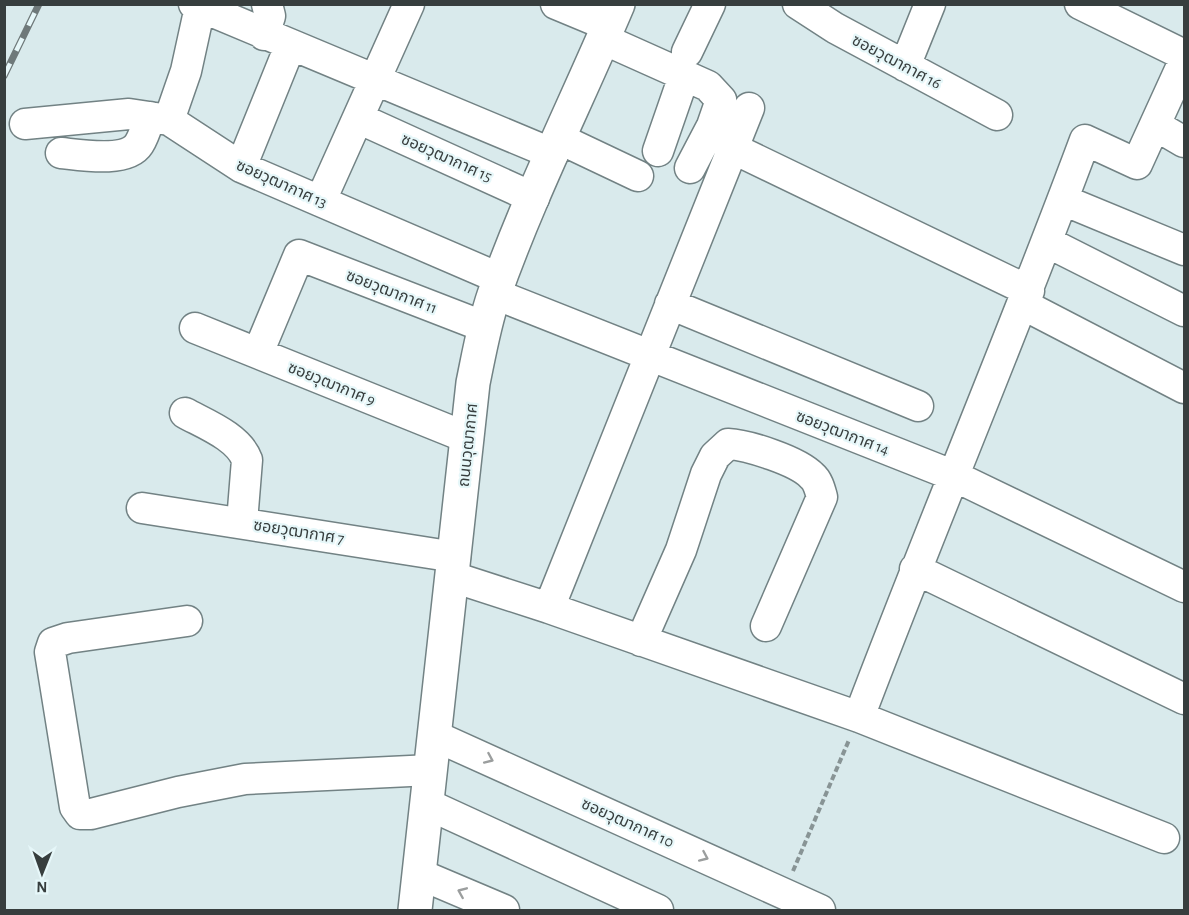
<svg xmlns="http://www.w3.org/2000/svg" width="1189" height="915" font-family="'Alegreya Sans','Noto Sans Thai',sans-serif">
<style>
.lines{fill:none;stroke-linecap:round;stroke-linejoin:round}
.minor-casing{stroke:#728284;stroke-width:33}
.major-casing{stroke:#728284;stroke-width:36}
.path{stroke:#889495;stroke-width:4;stroke-dasharray:6 3;stroke-linecap:butt}
.minor{stroke:#fff;stroke-width:30}
.major{stroke:#fff;stroke-width:33}
.rail-casing{stroke:#6f797a;stroke-width:7}
.rail{stroke:#e6f7f9;stroke-width:4.5;stroke-dasharray:14;stroke-linecap:butt}
.oneway{stroke:#9b9e9e}
.labels{text-anchor:middle;stroke-width:4.5;stroke-linejoin:round;paint-order:stroke}
.street-label{font-size:16px;fill:#373e3e;stroke:#e6f7f9}
</style>
<rect width="100%" height="100%" fill="#d9eaec"/>
<g class="lines">
<defs>
<path id="minor" d="M194,4L553,154
M556,4L609,26
M798,4L835,28L997,115
M1080,4L1184,55
M264,35L270,16L267,4
M603,39L708,86L721,100L712,126L690,168
M687,52L710,4
M905,66L930,4
M358,118L534,198
M169,120L186,71L200,7
M25,124L129,114L169,120L241,167L501,279
M1155,125L1184,142
M560,139L638,176
M732,148L1029,291
M658,151L684,76
M61,153C81,155 127,163 139,144C144,136 147,126 150,117
M241,167L290,46
M321,200L409,4
M1063,200L1184,250
M1047,242L1184,311
M495,294L952,475L1184,587
M670,304L918,406
M1024,305L1184,388
M195,328L468,438
M258,353L299,255L485,327
M185,413C205,424 239,437 247,460L242,522
M142,508L455,557
M915,569L1184,699
M453,577L549,608L859,717L1164,838
M549,608L749,108
M187,621L68,638L53,643L50,652L75,807L80,814H91L178,792L245,779L431,770
M641,641L681,550L706,474L715,456L728,444C748,445 798,461 812,476C818,481 820,490 822,497L766,626
M859,717C932,524 1013,334 1085,140L1137,164L1184,61
M435,736L820,910
M427,804L658,910
M419,874L504,910"/>
<path id="major" d="M415,910L473,383C479,354 484,324 494,295C529,196 577,101 618,4"/>
</defs>
<use href="#minor" class="minor-casing"/>
<use href="#major" class="major-casing"/>
<path class="path" d="M793,871L849,740"/>
<use href="#minor" class="minor"/>
<use href="#major" class="major"/>
<defs>
<path id="rail" d="M4,76L39,4"/>
</defs>
<use href="#rail" class="rail-casing"/>
<use href="#rail" class="rail"/>
</g>
<defs><path id="oneway-chevron" d="M-2-3.5L2.5 0L-2 3.5" fill="none" stroke-width="1.6" stroke-linecap="round" stroke-linejoin="round" transform="scale(1.5)"/></defs>
<g class="oneway">
<use href="#oneway-chevron" transform="translate(489 759) rotate(24)"/>
<use href="#oneway-chevron" transform="translate(704 857) rotate(24)"/>
<use href="#oneway-chevron" transform="translate(462 892) rotate(-157)"/>
</g>
<g class="labels">
<g class="street-label">
<text transform="translate(897 61) rotate(28)" y="6">ซอยวุฒากาศ 16</text>
<text transform="translate(447 157) rotate(24)" y="6">ซอยวุฒากาศ 15</text>
<text transform="translate(282 183) rotate(24)" y="6">ซอยวุฒากาศ 13</text>
<text transform="translate(392 291) rotate(21)" y="6">ซอยวุฒากาศ 11</text>
<text transform="translate(332 383) rotate(22)" y="6">ซอยวุฒากาศ 9</text>
<text transform="translate(843 432) rotate(21)" y="6">ซอยวุฒากาศ 14</text>
<text transform="translate(467 445) rotate(-84)" y="6">ถนนวุฒากาศ</text>
<text transform="translate(299 531) rotate(9)" y="6">ซอยวุฒากาศ 7</text>
<text transform="translate(628 822) rotate(24)" y="6">ซอยวุฒากาศ 10</text>
</g>
</g>
<rect width="1189" height="915" fill="none" stroke="#373e3e" stroke-width="12"/>
<g transform="translate(42 873) rotate(181)" stroke="#e6f7f9" stroke-width="4.5" paint-order="stroke">
<path d="M0-4.5L10 22L0 15L-10 22Z" fill="#373e3e"/>
<text y="-9" font-size="16" font-weight="bold" text-anchor="middle" fill="#373e3e">N</text>
</g>
</svg>
